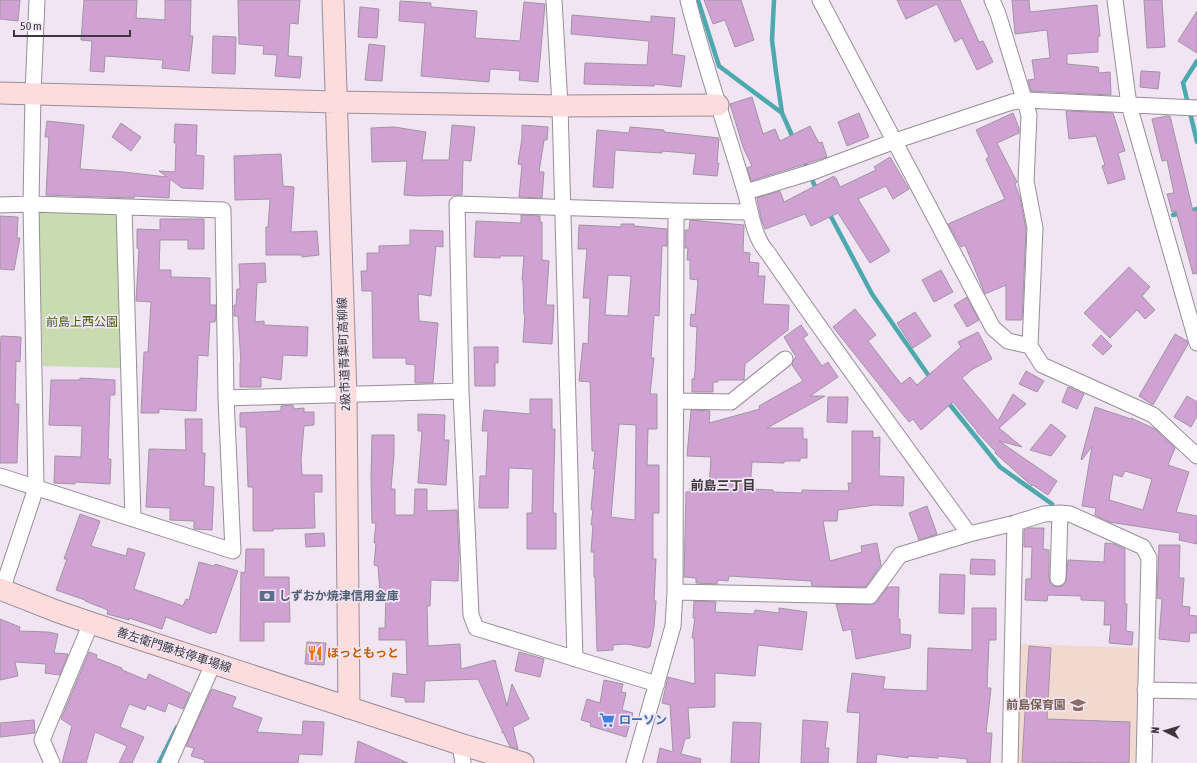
<svg xmlns="http://www.w3.org/2000/svg" width="1197" height="763" font-family="'Asap Condensed','Noto Sans JP',sans-serif">
<style>
.education{fill:#f1d9cf}
.green{fill:#c8dbb1}
.lines{fill:none;stroke-linecap:round;stroke-linejoin:round}
.stream{stroke:#4ea9ae;stroke-width:4.5}
.building{fill:#d0a2d4;stroke:#a195a2;fill-rule:evenodd}
.street-casing{stroke:#998d9a;stroke-width:17}
.secondary-casing{stroke:#998d9a;stroke-width:23}
.street{stroke:#fff;stroke-width:15}
.secondary{stroke:#fcdcdd;stroke-width:21}
.labels{text-anchor:middle;stroke-width:3.5;stroke-linejoin:round;paint-order:stroke}
.park-label{font-size:12px;fill:#446306;stroke:#f1e4f3}
.street-label{font-size:12px;fill:#3c373d;stroke:#f1e4f3}
.service-label{font-size:12px;font-weight:bold;fill:#4e5e75;stroke:#f1e4f3;text-anchor:start}
.food-label{font-size:12px;font-weight:bold;fill:#c56008;stroke:#f1e4f3;text-anchor:start}
.education-label{font-size:12px;font-weight:bold;fill:#785e54;stroke:#f1e4f3;text-anchor:end}
.shop-label{font-size:12px;font-weight:bold;fill:#366cbe;stroke:#f1e4f3;text-anchor:start}
.neighbourhood-label{font-size:13px;font-weight:bold;fill:#3c373d;stroke:#f1e4f3}
</style>
<rect width="100%" height="100%" fill="#f1e4f3"/>
<path class="education" d="M1018,644L1141,648L1138,763H1017Z"/>
<path class="green" d="M38,210L117,213L124,368L43,366Z"/>
<g class="lines">
<path class="stream" d="M698,0L719,66L782,113
M774,0L772,40L776,72L782,113L794,140
M1197,61L1183,83L1197,142
M803,159L817,191
M828,211L872,294L931,379
M1173,215L1197,209
M947,401L1000,467L1052,504
M159,763L177,727"/>
</g>
<path class="building" d="M0,0H20L18,21L0,19Z
M84,0H137L136,18L165,20V0H191L190,36H193L189,71L162,68L163,60L105,56L104,72L90,71L92,41L81,40Z
M238,0H300L298,24L290,23L288,56L302,57L300,78L275,76L277,55L263,54L264,46L239,44Z
M704,0H741L754,40L735,47L725,20L713,24Z
M897,0H960L979,42L983,41L993,62L977,70L962,38L955,42L937,4L906,19Z
M1012,0H1029L1030,12L1097,5L1100,36L1098,37V52L1067,54V64L1098,67L1099,73L1110,72L1111,95L1031,91L1028,80L1035,79L1032,60L1050,58L1047,30L1015,34Z
M1144,0H1162L1165,47L1147,48Z
M400,1L431,3V7L477,11L475,38L520,41L524,2L545,4L538,82L519,80L520,71L490,69L489,82L421,76L425,23L399,21Z
M360,7L379,9L377,38L358,37Z
M1197,11V53L1178,41Z
M572,15L651,22V16L675,18L672,54L685,56L681,87L654,84V86L584,84L585,63L647,65L649,41L571,34Z
M213,36L236,37L235,74L212,73Z
M369,44L385,46L382,81L365,80Z
M1141,71L1160,72L1158,89L1140,87Z
M752,97L763,134L775,129L780,141L810,126L819,143L822,142L827,157L751,181L747,168L752,166L743,147L730,104Z
M1066,111L1113,113L1125,151L1118,153L1125,179L1108,184L1102,166L1105,165L1096,136L1069,139Z
M859,113L869,137L847,146L838,122Z
M1013,113L1019,128V133L997,143L1017,182L1015,184L1020,198L1026,229L1022,320H1006V285L985,294L965,245L961,247L948,224L1005,199L986,159L989,157L976,130Z
M1167,116H1170L1193,211L1197,210V273L1193,274L1176,211L1172,212L1167,194L1174,193L1167,160L1162,161L1152,119Z
M47,121L84,125L80,169L124,172L167,177L159,171L175,172L176,143H174L175,124L197,125L196,155L204,156L203,189L182,188L170,179L169,198L134,196V198L46,195L49,137H45Z
M121,123L141,137L131,151L112,137Z
M452,125L475,127L471,161L463,160L462,195L418,196L404,195L407,161L372,162L371,128L394,127L426,132L422,160H449Z
M522,125L548,127L547,140H544L539,172H544L542,198L519,197L522,165L518,164L522,138Z
M630,127L664,130V132L719,138L717,163H719L717,176L693,174L696,154L662,151V153L615,150L613,188L593,187L597,130L629,133Z
M281,154L283,186L294,187L291,232L317,231L319,255L302,257V255H266V227H268L270,199L235,200L234,156Z
M890,157L909,189L893,199L886,186L858,199L890,251L870,263L838,213L811,226L805,214L765,229L761,218L757,198L780,191L784,202L834,176V178H836L840,187L876,170L874,167Z
M521,215L540,216V222H542V260L549,261L546,305H554L552,344L523,342L525,315H524L523,280H522L524,256H500V258L474,257L476,221L521,223Z
M0,216L18,217L17,238H20L14,270L0,269Z
M160,219H204V249H188V240H160L159,270H171V277L210,278V305H216V315L215,322H210L208,356L198,355L196,411L159,409V413H141L144,352H148L151,302L136,301L139,249L137,248V229L160,230Z
M690,220L744,225L743,252L750,253L749,262L759,263L758,276H765L763,304L789,305L788,330L745,364L744,380H718V382H713V392H692V379H694L695,372L697,327L690,326L691,314L695,315L698,280L690,279V260H687L688,248H685V230H689Z
M621,224H634V226L667,229V246H662L659,316L654,315L651,358H654L650,394H657V429H648L647,465H659V513H653V559H656L654,601H656L654,627L650,647H648V648L626,644L613,645V650L597,651L595,577H594V552H591L593,525H591L593,510L591,509L595,469H593L595,451H592L590,382L579,381L583,343L588,344L590,298H583L587,249H578L579,225L621,227ZM608,275L631,276L628,316L605,315ZM619,424L636,425L635,520L611,517Z
M410,230L443,231V247L436,246L431,296L418,294L419,321L438,323L433,383H415V365L406,364V358H373L372,291H362L361,271H367V253H379V246L410,245Z
M265,263L266,282L257,283L255,322L264,321V325L308,327L307,356L283,355L281,380L261,377V387H240V363H241L238,316H234V305H236L237,289H240L239,264Z
M1129,267L1150,287L1142,296L1155,310L1145,319L1137,310L1110,338L1084,313Z
M941,270L953,292L934,302L922,280Z
M967,297L979,320L967,327L954,305Z
M855,309L876,335L868,341L901,384L910,377L917,385L961,347L958,342L978,332L992,359L973,369L962,378L998,421L1013,394L1026,404L999,428L1022,447L999,441L1057,481L1048,495L1033,485L1032,486L995,453L996,452L977,432V431L953,402L921,430L913,419L909,422L833,327Z
M915,312L931,336L913,348L897,323Z
M801,325L808,335L803,338L822,366L828,362L838,377L810,396H825L767,428H803V439H807V458H800V461H784V463L752,462L750,489L773,490V492L802,493V490L849,491L848,483H852V431H873V438L880,437L879,476L904,477L903,506L875,505L838,510L837,521H823L830,561L862,552L861,546L877,543L881,565L866,587L812,586L811,581L729,576L728,581L718,580L717,584L696,583V578L684,577L686,492H690V488L709,489L711,457L687,456L691,410L710,411L709,423L760,409L759,406L803,381L792,365L794,359L796,357L784,337Z
M1175,334L1187,341L1188,344L1153,405L1139,396Z
M1101,335L1112,346L1103,355L1092,345Z
M1,336L21,337L20,362L16,361L15,404H19L17,463H0V360Z
M474,347H498V363H495V386H475Z
M1026,371L1044,381L1037,392L1019,384Z
M80,378L115,380V395H110L108,459H111L110,484L75,482V484L54,483L55,456L81,457L82,426L49,425L51,380H80Z
M1068,387L1084,394L1077,409L1062,402Z
M1187,396L1197,402V416L1191,427L1174,417Z
M828,397H848L847,423L827,422Z
M530,399H552V429H555L553,513H556V549H527V513H532L533,469L509,468L508,508H479L480,476H486L488,431H482L484,410L530,414Z
M293,405L294,409L304,408V412H314V425L304,426L301,460L302,475H322V492H314L315,528L273,529V531H253V487H248L246,427H240V413L281,411V406Z
M1095,407L1131,419V418L1155,429L1175,448L1168,465L1189,472L1176,512L1197,516V544L1179,540L1180,533L1109,522L1095,515L1096,508L1082,506L1092,446L1082,460L1081,459ZM1125,471L1152,479L1143,510L1109,500L1113,474L1122,477Z
M418,414L445,415L444,440H449L446,485L418,483L422,431H418Z
M185,419H202V453H205L204,486L214,487L212,530L194,529V521L170,520V508L146,507L149,449L186,450Z
M1051,424L1066,436L1051,456L1030,450Z
M372,435H394V454L391,489H395V515H414L415,489H427V511L457,510L459,554L458,581L431,580L430,606H427L428,646L460,644L461,669L495,660L507,706L512,684L529,719L513,727L518,749L510,747L503,732L502,733V730L478,679L425,681L424,702H405V698L391,696L393,673L407,675L406,640H379V628H385L386,593H380L378,566L374,565L376,543H374L376,523H372L371,478Z
M927,506L937,534L919,540L909,513Z
M80,514L100,521L91,546L126,556L128,548L145,553L134,589L183,606L186,599L189,600L199,562L214,566L215,564L238,571L216,633L212,632L211,634L166,617L162,629L129,618V620L107,614L108,610L85,601V600L56,590L67,559H64Z
M1029,528H1044L1043,549L1049,550V578L1050,583L1054,586L1057,587L1063,586L1066,582L1068,560L1104,562L1105,543L1114,544L1125,549V604H1127L1126,631L1133,632L1132,645L1109,643L1111,625H1104L1105,601L1081,600V596L1048,595L1047,601L1025,600L1026,579H1031L1032,547H1024V530Z
M324,533L325,546L306,547L305,534Z
M1159,545H1180L1179,578H1184L1182,606L1190,607L1189,615L1197,616V633H1190L1189,642L1159,639L1162,599L1157,598Z
M246,549H264V577H289L290,622H264V641H240L241,572L245,573Z
M971,559L995,560V575L970,574Z
M940,574L965,575L964,614L939,613Z
M888,587H899L898,619H900V634L911,635L910,648L856,659L851,629L843,631L836,604H874Z
M694,601L716,602L715,612L754,614L755,610L779,613V608L807,612L802,650L758,645L755,676L715,673V707L688,708L690,738L685,739L681,754L701,759L700,763H657L660,748L673,752L670,705L662,703L668,677L695,684L694,638H692L695,618H693Z
M972,608H996V640H989L987,688H991L986,733H992L990,763H967V759L938,756V758L908,756V758L877,754L876,763H857L860,713L847,712L852,673L885,677L883,689L927,691L928,648L972,650Z
M0,619L20,627L19,631L48,632L58,634L54,653L68,654L60,675L45,673L46,664L15,662L18,676L0,680Z
M307,642L326,643L324,665L305,664Z
M1029,646L1051,648L1047,719L1130,722L1129,763L1022,762Z
M89,652L97,655L96,658L122,668V670L146,680L149,674L190,693L183,709L168,703L165,712L147,705L145,710L129,704L120,727L144,737L132,763H119L127,746L95,732L86,763H62L72,726L61,719Z
M519,652L544,659L540,677L515,671Z
M604,680L623,684L621,692L626,693L622,710L633,713L626,737L590,726L591,723L581,720L587,699L600,703Z
M212,689L236,697L232,707L262,718L257,732L302,735L303,721L324,722L322,755L299,754L298,763H204L205,760L191,756L194,748L186,746Z
M34,720L35,733L0,737V723Z
M803,720L828,722L825,748H829L828,763H801Z
M733,722L761,723L759,763H731Z
M358,741L408,763H355Z"/>
<g class="lines">
<defs>
<path id="street" d="M554,0L560,106L575,659
M688,0C704,64 726,127 745,191C751,211 753,237 768,253C833,348 901,440 969,534
M820,0L993,328L1008,341L1030,346L1042,365L1153,415L1197,456
M992,0L998,14L1029,115L1026,181L1035,228L1030,346
M1115,0L1129,105L1197,343
M746,192L815,171L895,141L1012,102L1025,100L1197,108
M0,205L31,204L223,210L226,398L233,551L0,476
M124,207L133,519
M226,398L461,391
M677,401L731,402L785,359
M1058,578L1060,513
M2,590L36,488L31,204L33,93L37,0
M675,592L870,596L900,555L969,534L1015,523L1044,514L1060,513L1070,514L1143,547L1149,558L1144,763
M657,684L476,628L471,615L461,391L457,204L676,211L750,212
M1145,690L1197,691
M460,744L463,763
M52,763L42,740L91,623
M169,763L213,664
M634,763L673,626L675,592L676,211
M1010,763L1015,523"/>
<path id="secondary" d="M333,0L346,395L349,708
M0,93L335,102L560,106L718,105
M0,589L56,611L91,623L460,744L523,763"/>
</defs>
<use href="#street" class="street-casing"/>
<use href="#secondary" class="secondary-casing"/>
<use href="#street" class="street"/>
<use href="#secondary" class="secondary"/>
</g>
<defs>
<symbol id="bank-bare" viewBox="-9 -9 18 18"><path d="M-6-4H6V4H-6ZM0-2.3a2.3 2.3 0 1 0 0 4.6a2.3 2.3 0 1 0 0-4.6Z" fill="#5c6f8a" stroke="#f1e4f3" stroke-width="2.5" paint-order="stroke"/></symbol>
<symbol id="restaurant-bare" viewBox="-9 -9 18 18"><path d="M-5-6h1v4h1v-4h1v4h1v-4h1v5L-1.5 .5V6h-2V.5L-5-1ZM5-6V6H3V1.5H1.5Q1.5-4 5-6Z" fill="#e8710a" stroke="#f1e4f3" stroke-width="2.5" paint-order="stroke"/></symbol>
<symbol id="school-bare" viewBox="-9 -9 18 18"><path d="M0-5L7-2L0 1L-7-2ZM-4 1L0 2.5L4 1V4Q0 6-4 4Z" fill="#8d6e63" stroke="#f1e4f3" stroke-width="2.5" paint-order="stroke"/></symbol>
<symbol id="supermarket-bare" viewBox="-9 -9 18 18"><path d="M-6-5.5h2.5l.6 2H6L4.5 2H-2.5L-4.4-4H-6ZM-1.5 3.2a1.3 1.3 0 1 0 .1 0ZM3 3.2a1.3 1.3 0 1 0 .1 0Z" fill="#3f7fe0" stroke="#f1e4f3" stroke-width="2.5" paint-order="stroke"/></symbol>
</defs>
<g fill-rule="evenodd">
<use href="#bank-bare" x="256" y="585" width="22" height="22"/>
<use href="#restaurant-bare" x="304" y="642" width="22" height="22"/>
<use href="#school-bare" x="1067" y="694" width="22" height="22"/>
<use href="#supermarket-bare" x="596" y="709" width="22" height="22"/>
</g>
<g class="labels">
<g class="park-label">
<text x="82" y="326">前島上西公園</text>
</g>
<g class="street-label">
<text transform="translate(344 354) rotate(-92)" y="4">2級市道青葉町高柳線</text>
<text transform="translate(174 650) rotate(18)" y="4">善左衛門藤枝停車場線</text>
</g>
<g class="service-label">
<text x="279" y="600">しずおか焼津信用金庫</text>
</g>
<g class="food-label">
<text x="327" y="657">ほっともっと</text>
</g>
<g class="education-label">
<text x="1066" y="709">前島保育園</text>
</g>
<g class="shop-label">
<text x="619" y="724">ローソン</text>
</g>
<g class="neighbourhood-label">
<text x="723" y="490">前島三丁目</text>
</g>
</g>
<g transform="translate(1165 731) rotate(275)" stroke="#f1e4f3" stroke-width="3" paint-order="stroke">
<path d="M0-3L7 15L0 10L-7 15Z" fill="#3c373d"/>
<text y="-6" font-size="11" font-weight="bold" text-anchor="middle" fill="#3c373d">N</text>
</g>
<path d="M14 30v6h116v-6" fill="none" stroke="#3c373d" stroke-width="2"/>
<text x="20" y="30" font-size="12" fill="#3c373d" stroke="#f1e4f3" stroke-width="3" paint-order="stroke">50 m</text>
</svg>
